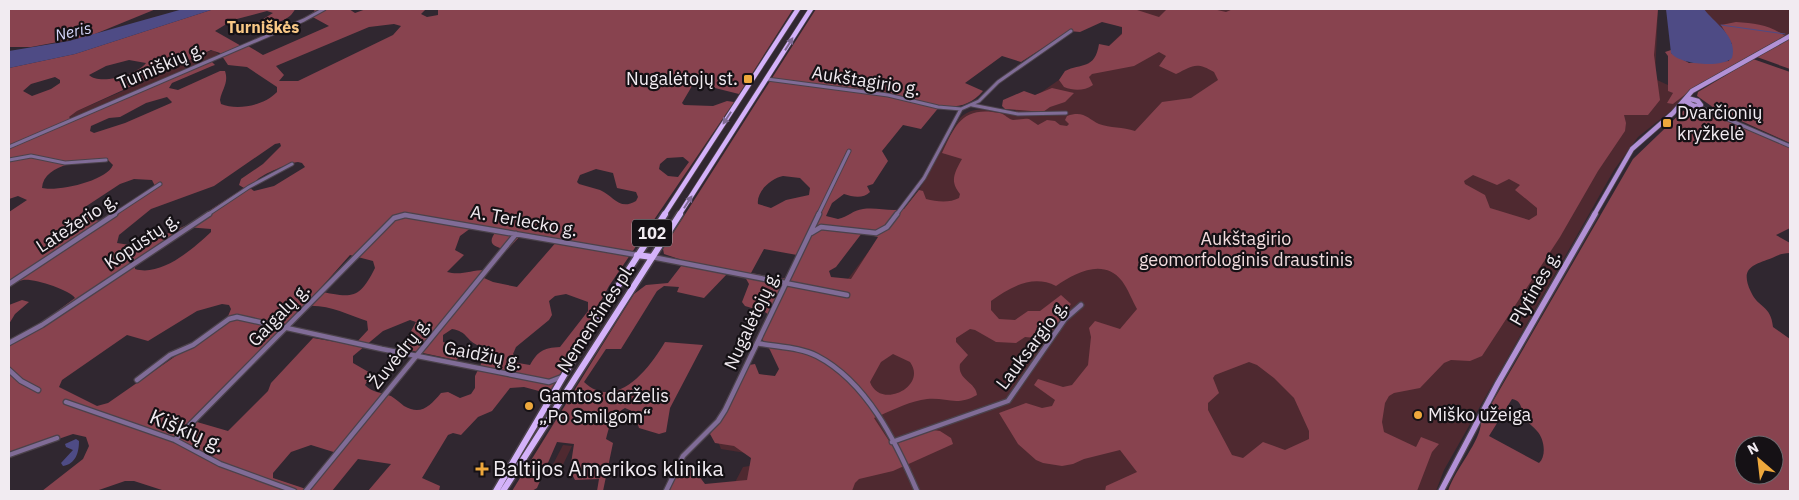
<svg xmlns="http://www.w3.org/2000/svg" width="1799" height="500" font-family="'IBM Plex Sans',sans-serif">
<style>
.green{fill:#4f2930}
.forest{fill:#88434f;fill-rule:evenodd}
.water{fill:#4e4b85}
.lines{fill:none;stroke-linecap:round;stroke-linejoin:round}
.stream{stroke:#4e4b85;stroke-width:1}
.minor-far1-casing{stroke:#4b424b;stroke-width:5}
.minor-casing{stroke:#4b424b;stroke-width:7}
.secondary-far1-casing{stroke:#4b424b;stroke-width:6}
.secondary-casing{stroke:#4b424b;stroke-width:8}
.primary-far1-casing{stroke:#4b424b;stroke-width:6}
.primary-casing{stroke:#4b424b;stroke-width:9}
.minor-far1{stroke:#806c97;stroke-width:3}
.minor{stroke:#806c97;stroke-width:4.5}
.secondary-far1{stroke:#b291d6;stroke-width:4.5}
.secondary{stroke:#b291d6;stroke-width:5.5}
.primary-far1{stroke:#d4b2fa;stroke-width:4.5}
.primary{stroke:#d4b2fa;stroke-width:6}
.oneway{fill:#7e6a93}
.poi-dot{fill:#eea83c;stroke:#151115;stroke-width:2}
.labels{text-anchor:middle;stroke-width:4.5;stroke-linejoin:round;paint-order:stroke}
.far-quarter-label{font-size:16px;font-weight:bold;fill:#f9c886;stroke:#151115}
.far-water-label{font-size:16px;font-style:italic;fill:#d5d6fa;stroke:#151115}
.shield{fill:#151115;stroke:#afaaaf;stroke-width:1}
.shield-label{font-size:16px;font-weight:bold;fill:#f1ebf1}
.street-label{font-size:18px;fill:#f1ebf1;stroke:#151115}
.poi-label{font-size:18px;fill:#f1ebf1;stroke:#151115;text-anchor:start}
.park-label{font-size:18px;fill:#f2dcde;stroke:#151115}
.near-street-label{font-size:21px;fill:#f1ebf1;stroke:#151115}
.near-poi-label{font-size:21px;fill:#f1ebf1;stroke:#151115;text-anchor:start}
</style>
<rect width="100%" height="100%" fill="#302730"/>
<path class="green" d="M1119,9H1658L1655,78L1657,83V80L1668,85V90L1673,93V104L1688,91L1677,106L1638,137L1614,170L1444,470L1436,491H699L732,488L743,467L756,465L758,455L721,449L713,429L722,419L744,376H775L881,235L890,228L919,190L960,118C975,104 991,111 1010,114L1066,75L1088,67L1126,29L1102,20Z
M1666,9H1790V45L1776,39L1672,62L1671,35Z
M213,50L223,57L72,120L69,117L77,111L146,81L169,68Z
M563,445L572,446L558,475L548,474Z"/>
<path class="forest" d="M9,9H156L90,36L31,47H9Z
M214,9H296C294,10 293,13 291,15C284,22 263,28 255,24L273,13L267,11L233,20L215,31L243,47L248,46L263,55L329,26L309,15L315,11L312,9H349L355,13L366,9H426L421,14L427,17L438,15V9H793L739,94L707,86H692L682,103L684,105L713,106L727,101L734,102L609,286L550,394L524,387L510,388L492,411L478,417L461,435L453,433L448,435L422,478L440,486L439,491H368L391,464L358,459L332,491H165L134,481H125L96,491H42L83,459L89,446L86,437L73,434L9,456V340L41,323L75,298C70,290 33,278 23,280C18,281 13,284 9,287V212L27,200L18,196L9,199V68L75,54ZM394,24L401,26L393,35L298,81H279L284,75L276,66L369,27ZM211,50L220,53L228,65L247,67L277,87V92C265,105 238,111 221,104L220,100C222,89 229,83 225,71H220L178,90L169,88L172,83L212,66L215,65L211,61L72,120L69,117L77,111ZM129,60L146,63C138,74 100,86 89,75L106,66ZM55,77L60,80V83L51,89L32,96L23,91L31,84ZM167,97L172,102L171,103L125,123L94,133L90,131L91,126L109,118L120,117L146,103ZM275,144L280,143L281,146L263,164L241,179L239,185L244,188L187,225L144,244L136,246L117,243L119,235L151,209L214,186ZM683,157L689,162L678,177L668,176L659,169L660,164L667,158ZM107,159L113,165C107,181 57,192 42,188C44,162 89,160 107,159ZM298,162L302,163L305,167L274,186L254,191L250,188C255,185 254,184 257,180C263,174 289,163 298,162ZM596,169L613,173L617,188L636,192L638,197L636,201C619,211 614,196 600,190C593,188 586,186 579,184L577,182L580,175ZM134,179L152,180L155,186L102,221L94,220L82,213L85,207L120,184ZM475,225L497,230C486,244 493,246 507,250L522,234L558,240L517,287L493,282L484,278L487,270C473,269 462,276 447,272L464,255L455,250L460,236ZM186,227L211,229V232C193,249 161,277 135,269V264ZM350,255L373,261L375,268C359,300 352,298 318,291ZM566,294L588,302V311L560,347C543,348 538,351 530,365L518,363L513,354L516,347L549,320L552,315L549,301L555,296ZM222,304L229,305L231,309L226,321L108,403L97,406L59,387L62,380L127,335L148,341L197,311ZM305,306C329,304 346,314 367,321L368,330L354,345L313,338L271,383L268,391L228,431L197,422L195,416ZM410,320L416,322L404,344L409,350L456,360L462,357L465,353L462,348L443,342V335L452,329C468,332 465,339 477,345C481,348 484,347 487,352L475,376V388L471,394L460,398L448,392L441,393C430,406 421,416 404,406C400,403 396,399 391,396C382,393 371,392 365,385L372,374L353,363V356L383,331ZM311,445L340,454L309,490L273,478V473L291,452Z
M816,9H1134L1159,17L1167,9H1213L1226,12L1233,9H1658L1654,55L1660,100L1648,115H1624L1626,123L1625,131L1598,171L1560,237L1482,356L1470,361L1451,360L1444,363L1420,388L1394,393L1389,396L1385,403L1382,422L1384,432L1416,447L1421,437L1439,444L1432,452L1417,491H1105L1106,486L1137,472L1120,450L1084,459L1073,464L1062,466L1043,463L1036,460L1018,444L999,413L1026,403L1042,408L1052,406L1055,400L1034,385L1038,379L1063,387L1072,385L1088,365L1091,337L1089,328L1095,321L1120,329L1137,309C1132,300 1128,289 1122,281C1104,258 1076,272 1056,286C1033,274 1010,287 991,301V310L999,319L1015,320L1028,311H1040L1061,295L1071,304L1047,339L1025,337L1016,343L996,342L975,330L970,329L956,338V342L968,355L960,364C957,380 976,382 977,395C954,408 945,395 921,400C905,403 889,412 874,418L891,444L933,430L940,431L951,438L953,444L893,471L859,479L855,483L852,491H664L666,486L683,466L696,472L705,484L747,480L751,458L734,446L715,443L710,434L729,409L749,365L755,364L759,374L775,376L779,369L770,350L762,339L770,321V316L765,312L745,306L742,302L749,284L745,277L728,273L704,298L677,292L679,287L664,286L657,291L621,349H606L584,382C616,412 649,369 665,342L703,345L670,408L666,432L659,434L639,428L634,412L625,408C611,416 610,424 606,439L613,443L603,491H597L599,479L575,480L570,470L574,444L557,442L537,488L532,491H512L634,294L646,285L668,283L685,261L664,254L663,249ZM1102,22L1122,27V34L1109,46L1099,44C1095,70 1081,63 1065,71L1059,80L1064,87C1074,91 1084,91 1093,85L1089,77L1092,74L1134,66L1159,52L1166,56L1159,66L1176,74C1192,66 1196,61 1214,72L1218,80L1191,98L1162,102L1135,131C1123,127 1110,128 1099,124C1088,119 1084,110 1067,116L1065,120L1069,124L1067,126L1060,125L1055,121L1047,120L1038,125L1029,119C1023,118 1019,120 1013,120C1008,119 1006,115 1000,113C963,106 956,123 942,153L962,159C955,172 949,181 960,194L959,198C950,203 937,202 926,199L923,191L919,190L904,209C890,212 877,207 863,209C853,210 848,217 838,219L826,216L832,203L844,194C853,197 863,199 870,192L867,186L873,184L888,161L882,151L903,125L921,129L940,106C958,108 971,105 983,91L965,83L1002,56L1021,62L1069,31L1080,32ZM1473,175L1497,185L1509,179L1520,185L1515,190L1537,208V215L1529,220L1490,208L1485,195L1465,184L1464,181ZM783,176L800,178L810,188L809,195L786,200L771,208L758,204C756,192 771,178 783,176ZM862,233L878,237L851,279L831,277L829,271L836,267ZM764,249L797,255L785,278L781,279L751,273ZM893,354L910,362C928,387 880,410 870,382L881,362ZM1249,362L1257,365L1274,378L1294,398L1309,431V439L1285,450L1263,442L1243,458L1232,455L1208,410V403L1219,393L1213,378L1215,375Z
M1736,22C1755,23 1770,25 1785,36L1696,86L1673,104L1667,103L1673,93L1668,91V56L1665,52L1671,50V53L1689,63L1729,61L1732,44L1721,25Z
M1790,38V69L1757,57Z
M1753,59L1790,72V143L1717,110L1697,96L1698,92Z
M1052,88L1074,93L1065,102L1050,107L1043,112L1005,109L1002,106L1003,100L1024,91L1035,95Z
M1697,108L1790,148V228L1776,235L1790,243V253C1782,253 1779,255 1772,258C1754,265 1739,267 1751,292C1758,308 1771,305 1773,327L1790,339V491H1448C1455,469 1481,441 1481,422L1633,159L1683,111ZM1512,399C1524,401 1520,412 1526,420C1529,424 1534,427 1537,431C1544,438 1547,456 1539,463L1489,436ZM1744,445H1774V475H1744Z
M22,300L29,302L15,314L9,324V305Z"/>
<path class="water" d="M183,9H214L75,54L9,68V51L69,41Z
M1666,9H1704C1715,24 1738,36 1732,58C1722,68 1680,65 1671,53Z
M76,439L79,441C79,452 76,464 63,466L61,463L73,450L66,447L65,444Z"/>
<g class="lines">
<path class="stream" d="M1721,25L1785,34"/>
<defs>
<path id="minor-far1" d="M767,79L888,95L938,107L961,109L979,101L998,82L1071,31
M972,105L1018,114L1066,113
M1697,106L1790,146
M9,147L304,20L324,9
M9,160L31,156L65,163L106,160
M113,215L160,184
M207,215L249,187L292,164
M404,215H406
M818,215L849,151
M896,215L924,178L961,109"/>
<path id="minor" d="M811,233L821,227L876,233L887,227L897,214
M652,257L847,295
M9,284L115,214
M9,343L42,325L209,214
M757,343C776,347 800,347 817,356C867,382 896,442 917,491
M9,370L21,381L38,390
M137,380L170,355L193,345L229,319L237,317L382,349L549,382L562,377
M66,402L175,440L220,464L294,491
M175,440L394,218L405,215L637,255
M892,442L1008,401L1065,319L1081,305
M9,455L57,438
M306,491L516,234
M666,491L683,456L718,421L725,410L819,214"/>
<path id="secondary-far1" d="M1685,101L1694,106L1701,105L1698,101L1687,98
M1594,215L1632,149L1673,113L1692,91L1790,36"/>
<path id="secondary" d="M1441,491L1498,383L1595,214"/>
<path id="primary-far1" d="M664,215L798,9
M679,215L811,9"/>
<path id="primary" d="M637,255L652,257
M496,491L603,309L665,214
M503,491L680,214"/>
</defs>
<use href="#minor-far1" class="minor-far1-casing"/>
<use href="#minor" class="minor-casing"/>
<use href="#secondary-far1" class="secondary-far1-casing"/>
<use href="#secondary" class="secondary-casing"/>
<use href="#primary-far1" class="primary-far1-casing"/>
<use href="#primary" class="primary-casing"/>
<use href="#minor-far1" class="minor-far1"/>
<use href="#minor" class="minor"/>
<use href="#secondary-far1" class="secondary-far1"/>
<use href="#secondary" class="secondary"/>
<use href="#primary-far1" class="primary-far1"/>
<use href="#primary" class="primary"/>
</g>
<defs><path id="oneway-solid" d="M-6-.8H1V-3.2L6.5 0L1 3.2V.8H-6Z" transform="scale(1.25)"/></defs>
<g class="oneway">
<use href="#oneway-solid" transform="translate(789 44) rotate(-58)"/>
<use href="#oneway-solid" transform="translate(727 118) rotate(123)"/>
<use href="#oneway-solid" transform="translate(688 202) rotate(-57)"/>
</g>
<g class="poi-dot">
<rect x="743" y="74" width="10" height="10" rx="2.5"/>
<rect x="1662" y="118" width="10" height="10" rx="2.5"/>
<circle cx="529" cy="406" r="5"/>
<circle cx="1418" cy="415" r="5"/>
<path d="M479.5 461.5h5v5h5v5h-5v5h-5v-5h-5v-5h5z"/>
</g>
<g class="labels">
<g class="far-quarter-label">
<text x="263" y="33">Turniškės</text>
</g>
<g class="far-water-label">
<text transform="translate(73 31) rotate(-13)" y="6">Neris</text>
</g>
<rect class="shield" x="632" y="219.5" width="40" height="27" rx="4"/>
<g class="shield-label">
<text x="652" y="239">102</text>
</g>
<g class="street-label">
<text transform="translate(161 66) rotate(-23)" y="6">Turniškių g.</text>
<text transform="translate(866 81) rotate(9)" y="6">Aukštagirio g.</text>
<text transform="translate(524 221) rotate(10)" y="6">A. Terlecko g.</text>
<text transform="translate(77 223) rotate(-33)" y="6">Latežerio g.</text>
<text transform="translate(142 241) rotate(-34)" y="6">Kopūstų g.</text>
<text transform="translate(1535 288) rotate(-60)" y="6">Plytinės g.</text>
<text transform="translate(279 315) rotate(-46)" y="6">Gaigalų g.</text>
<text transform="translate(596 318) rotate(-57)" y="6">Nemenčinės pl.</text>
<text transform="translate(752 320) rotate(-65)" y="6">Nugalėtojų g.</text>
<text transform="translate(1032 345) rotate(-53)" y="6">Lauksargio g.</text>
<text transform="translate(400 353) rotate(-51)" y="6">Žuvėdrų g.</text>
<text transform="translate(483 355) rotate(11)" y="6">Gaidžių g.</text>
</g>
<g class="poi-label">
<text x="738" y="85" text-anchor="end">Nugalėtojų st.</text>
<text x="1677" y="119">Dvarčionių<tspan x="1677" dy="21">kryžkelė</tspan></text>
<text x="539" y="402">Gamtos darželis<tspan x="539" dy="21">„Po Smilgom“</tspan></text>
<text x="1428" y="421">Miško užeiga</text>
</g>
<g class="park-label">
<text x="1246" y="245">Aukštagirio<tspan x="1246" dy="21">geomorfologinis draustinis</tspan></text>
</g>
<g class="near-street-label">
<text transform="translate(187 431) rotate(23)" y="7">Kiškių g.</text>
</g>
<g class="near-poi-label">
<text x="493" y="476">Baltijos Amerikos klinika</text>
</g>
</g>
<rect width="1799" height="500" fill="none" stroke="#f1ebf1" stroke-width="20"/>
<g transform="translate(1759 460) rotate(332)"><circle r="24" fill="#151115" stroke="#6d686d"/>
<path d="M0-4L9 19L0 12L-9 19Z" fill="#eea83c"/>
<text y="-8" font-size="14" font-weight="bold" text-anchor="middle" fill="#f1ebf1">N</text>
</g>
</svg>
